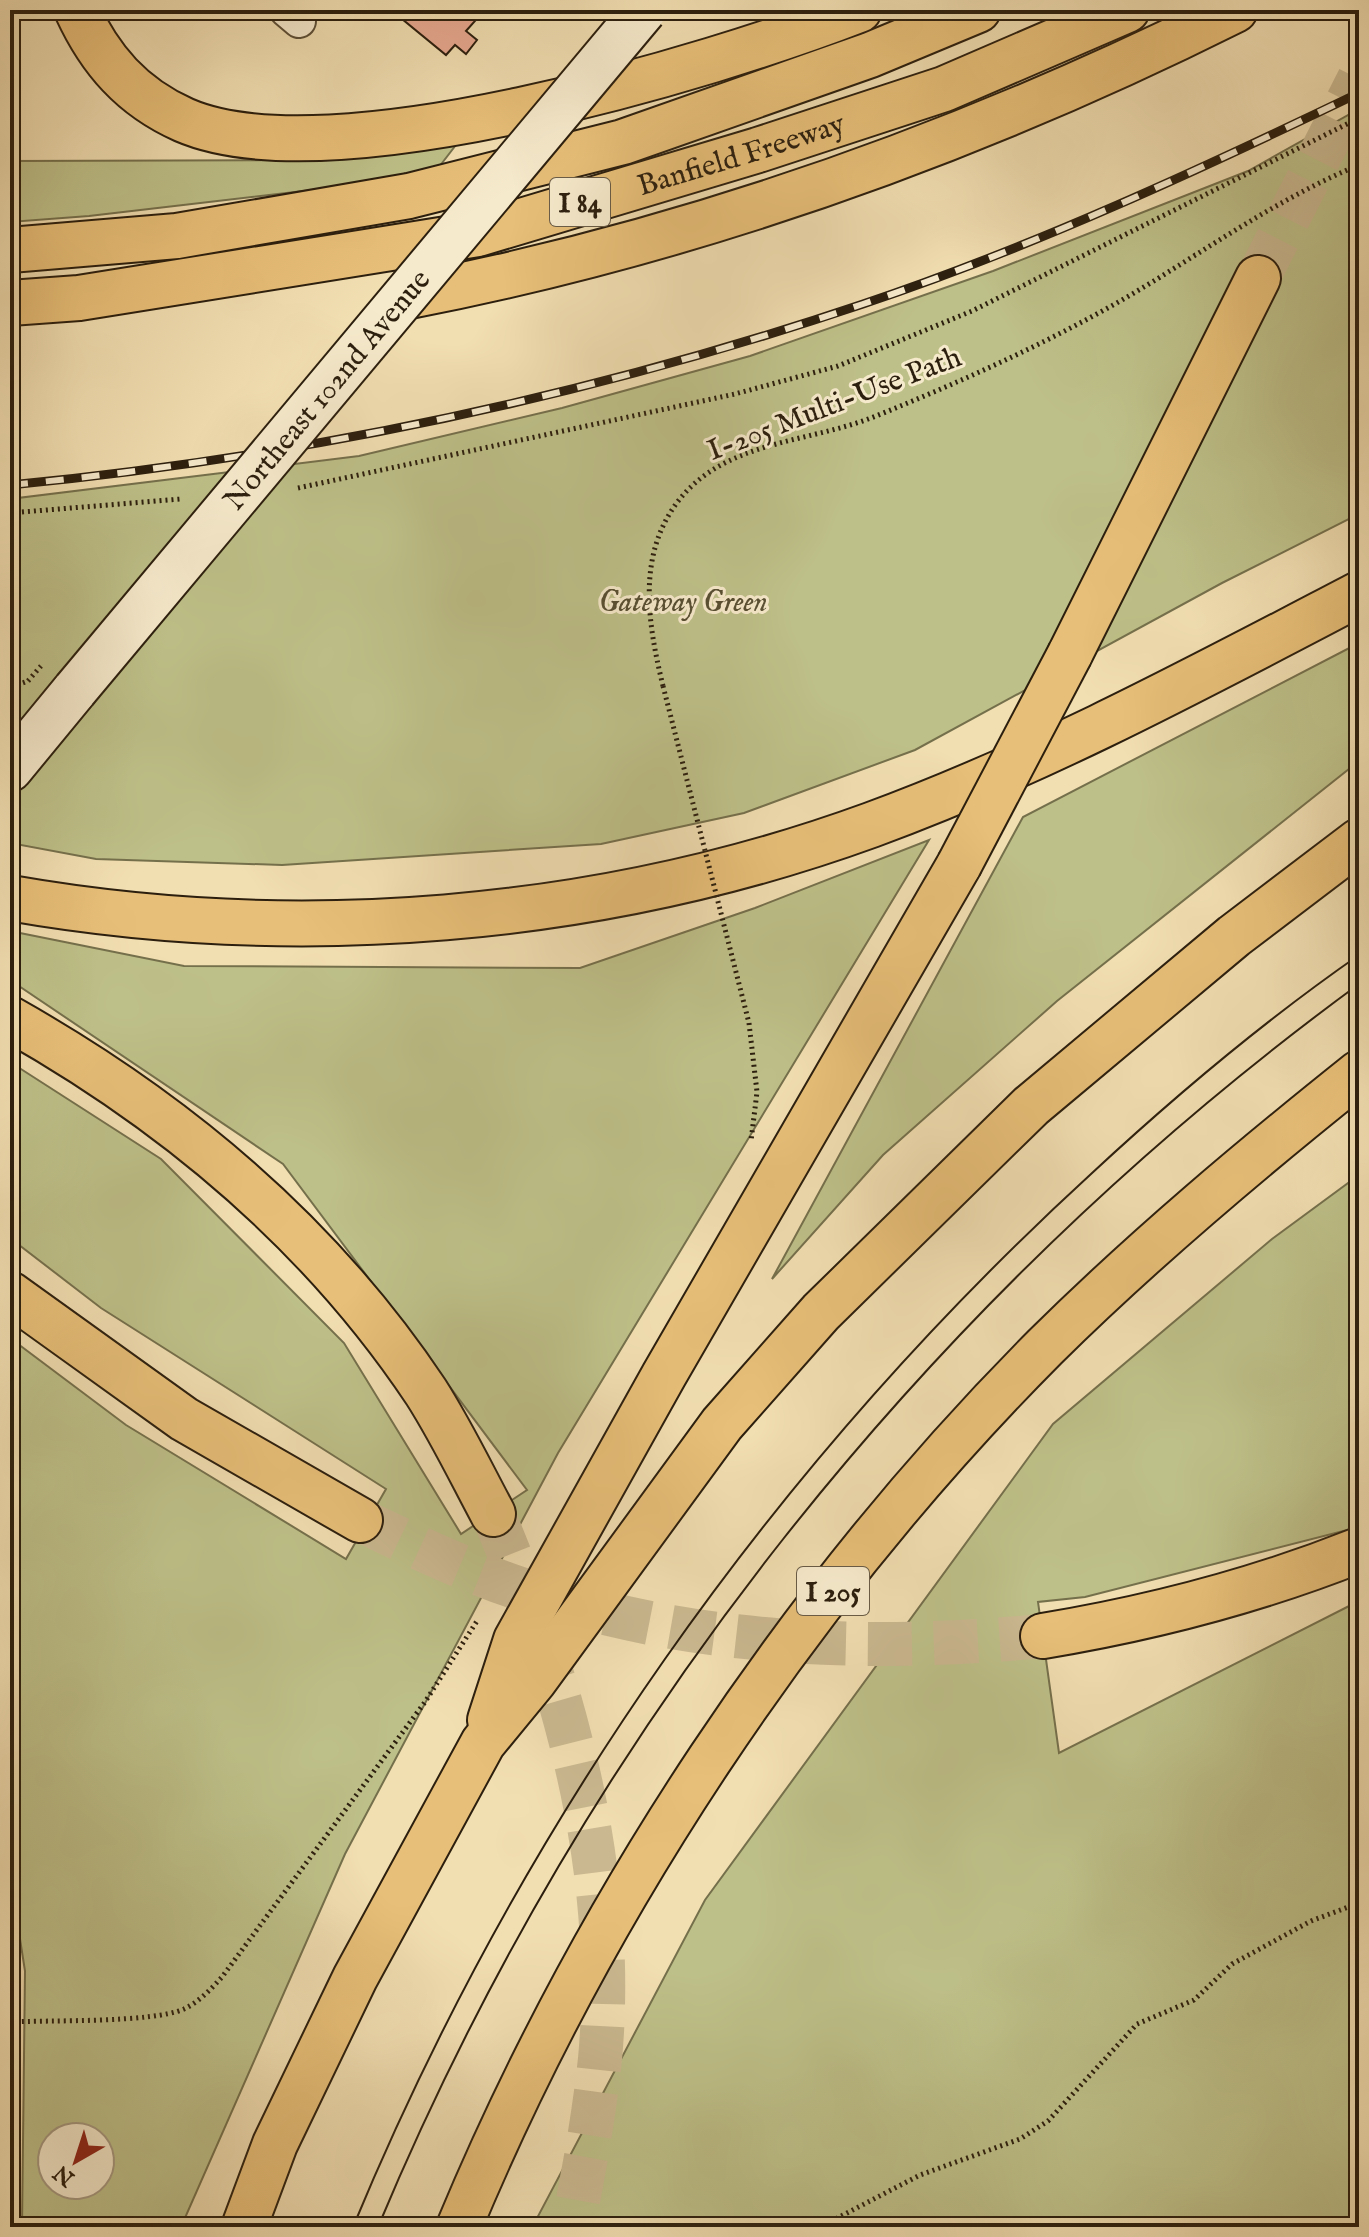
<svg xmlns="http://www.w3.org/2000/svg" width="1369" height="2237" font-family="'IM FELL English',serif">
<style>
.green{fill:#bec089;stroke:#75704c;stroke-width:2;fill-rule:evenodd}
.building{fill:#e7a890;stroke:#2c1f0e;stroke-width:2}
.lines{fill:none;stroke-linecap:round;stroke-linejoin:round}
.motorway-tunnel{stroke:#cab890;stroke-width:44;stroke-dasharray:44 22;stroke-linecap:butt}
.minor-casing{stroke:#5d4f37;stroke-width:36}
.secondary-casing{stroke:#2c1f0e;stroke-width:48}
.motorway-casing{stroke:#2c1f0e;stroke-width:48}
.path{stroke:#2c1f0e;stroke-width:5;stroke-dasharray:2 4;stroke-linecap:butt}
.minor{stroke:#f6eacc;stroke-width:32}
.secondary{stroke:#f6eacc;stroke-width:44}
.motorway{stroke:#e8bf78;stroke-width:44}
.tram{stroke:#2c1f0e;stroke-width:2}
.rail-casing{stroke:#2c1f0e;stroke-width:9}
.rail{stroke:#f6eacc;stroke-width:6;stroke-dasharray:18;stroke-linecap:butt}
.secondary-bridge-casing{stroke:#2c1f0e;stroke-width:48;stroke-linecap:butt}
.motorway-bridge-casing{stroke:#2c1f0e;stroke-width:48;stroke-linecap:butt}
.path-bridge{stroke:#2c1f0e;stroke-width:5;stroke-dasharray:2 4;stroke-linecap:butt}
.secondary-bridge{stroke:#f6eacc;stroke-width:44}
.motorway-bridge{stroke:#e8bf78;stroke-width:44}
.labels{text-anchor:middle;stroke-width:6;stroke-linejoin:round;paint-order:stroke}
.shield{fill:#f6eacc;stroke:#695c47;stroke-width:2}
.shield-label{font-size:28px;font-weight:bold;fill:#2c1f0e}
.street-label{font-size:30px;fill:#2c1f0e;stroke:#f6eacc}
.park-label{font-size:30px;font-style:italic;fill:#584f33;stroke:#f6eacc}
</style>
<rect width="100%" height="100%" fill="#f1deb1"/>
<filter id="stains"><feTurbulence type="fractalNoise" baseFrequency=".0025" numOctaves="4"/><feColorMatrix values="0 0 0 0 .2 0 0 0 0 .09 0 0 0 0 .02 0 0 0 .5 -.17"/></filter>
<radialGradient id="worn" r=".72"><stop offset=".6" stop-color="#630" stop-opacity="0"/><stop offset="1" stop-color="#630" stop-opacity=".3"/></radialGradient>
<path class="green" d="M1359,109V514L1222,583L915,750L744,813L601,844L282,865L96,859L10,843V499L359,456L562,408L750,356L993,271L1248,171Z
M459,141L432,176L89,216L10,222V161L304,160Z
M1359,643V761L1057,1001L883,1155L772,1279L1023,817Z
M929,840L558,1453L345,1854L181,2227H22L25,1971L10,1875V1338L126,1425L346,1559L386,1489L101,1308L10,1238V1062L161,1159L344,1343L461,1534L527,1490L283,1164L10,980V931L184,966L580,968L755,908ZM52,2137H100V2185H52Z
M1359,1175V1527L1085,1597L1038,1602L1059,1753L1359,1601V2227H561L536,2220L705,1900L1053,1424L1272,1239Z"/>
<path class="building" d="M399,10H461L475,21L466,31L477,40L466,54L455,45L446,55L396,14Z"/>
<g class="lines">
<path class="motorway-tunnel" d="M1258,278L1359,79
M493,1514C565,1685 617,1871 600,2059C594,2115 584,2171 573,2227
M360,1520C416,1547 473,1574 533,1593C702,1647 867,1652 1043,1636"/>
<defs>
<path id="minor" d="M286,10L299,21"/>
<path id="secondary" d="M10,769L75,690"/>
<g id="motorway">
<path d="M77,10C100,60 132,97 184,120C329,183 712,67 859,10"/>
<path d="M10,250L177,236L409,196L623,142L870,55L978,10"/>
<path d="M405,297C695,241 971,142 1235,10"/>
<path id="s1" d="M10,303L79,298L478,234L758,150L944,89L1127,10"/>
<path d="M1070,654L1258,278"/>
<path d="M10,898C295,948 599,924 871,825C1040,763 1200,677 1359,594"/>
<path d="M10,1019C175,1112 320,1233 426,1392C451,1431 471,1473 493,1514"/>
<path d="M10,1294L184,1419L360,1520"/>
<path d="M1043,1636C1152,1618 1256,1591 1359,1550"/>
<path d="M490,1720L516,1640L664,1375L959,865"/>
<path d="M244,2227L275,2144L355,1978L483,1743L534,1681L722,1424L821,1312L1031,1106L1234,936L1359,841"/>
<path d="M459,2227C593,1905 799,1594 1045,1347C1144,1249 1250,1160 1359,1073"/>
</g>
</defs>
<use href="#minor" class="minor-casing"/>
<use href="#secondary" class="secondary-casing"/>
<use href="#motorway" class="motorway-casing"/>
<path class="path" d="M298,488L735,394L838,366L972,311L1359,118
M10,513L181,499
M663,686C648,624 636,555 679,500C726,440 810,443 876,416C960,382 1043,345 1122,300C1201,254 1274,200 1359,165
M10,695L20,684L28,681
M749,1023L757,1092L751,1141
M10,2022C50,2020 152,2023 184,2009C199,2002 211,1989 222,1977L425,1702L477,1621
M820,2227L920,2175L1020,2139L1048,2121L1137,2024L1194,2000L1232,1964L1311,1921L1359,1903"/>
<use href="#minor" class="minor"/>
<use href="#secondary" class="secondary"/>
<use href="#motorway" class="motorway"/>
<path class="tram" d="M353,2227C519,1826 771,1467 1091,1174C1175,1096 1264,1021 1359,955
M378,2227C585,1731 925,1302 1359,984"/>
<defs>
<path id="rail" d="M10,485C300,457 587,397 863,304C1033,247 1197,171 1359,93"/>
</defs>
<use href="#rail" class="rail-casing"/>
<use href="#rail" class="rail"/>
<defs>
<g id="secondary-bridge">
<path id="s2" d="M75,690L644,10"/>
</g>
<path id="motorway-bridge" d="M959,865L1070,654"/>
</defs>
<use href="#secondary-bridge" class="secondary-bridge-casing"/>
<use href="#motorway-bridge" class="motorway-bridge-casing"/>
<path class="path-bridge" d="M28,681L41,666
M663,686L749,1023"/>
<use href="#secondary-bridge" class="secondary-bridge"/>
<use href="#motorway-bridge" class="motorway-bridge"/>
</g>
<g class="labels">
<g class="shield">
<rect x="550" y="178" width="60" height="48" rx="6"/>
<rect x="797" y="1567" width="72" height="48" rx="6"/>
</g>
<g class="shield-label">
<text x="580" y="212">I 84</text>
<text x="833" y="1601">I 205</text>
</g>
<g class="street-label">
<text dy="10" stroke="none"><textPath href="#s1" startOffset="748">Banfield Freeway</textPath></text>
<text dy="10" stroke="none"><textPath href="#s2" startOffset="392">Northeast 102nd Avenue</textPath></text>
<text transform="translate(834 403) rotate(-21)" y="10">I-205 Multi-Use Path</text>
</g>
<g class="park-label">
<text x="683" y="611">Gateway Green</text>
</g>
</g>
<rect width="1369" height="2237" fill="none" stroke="#f1deb1" stroke-width="40"/>
<rect x="12" y="12" width="1345" height="2213" fill="none" stroke="#2c1f0e" stroke-width="4"/>
<rect x="20" y="20" width="1329" height="2197" fill="none" stroke="#2c1f0e" stroke-width="2"/>
<g transform="translate(76 2161) rotate(219)"><circle r="38" fill="#f6eacc" stroke="#a59980" stroke-width="2"/>
<path d="M0-6L14 30L0 20L-14 30Z" fill="#8f2418"/>
<text y="-12" font-size="22" font-weight="bold" text-anchor="middle" fill="#2c1f0e">N</text>
</g>
<rect width="100%" height="100%" filter="url(#stains)"/>
<rect width="100%" height="100%" fill="url(#worn)"/>
</svg>
